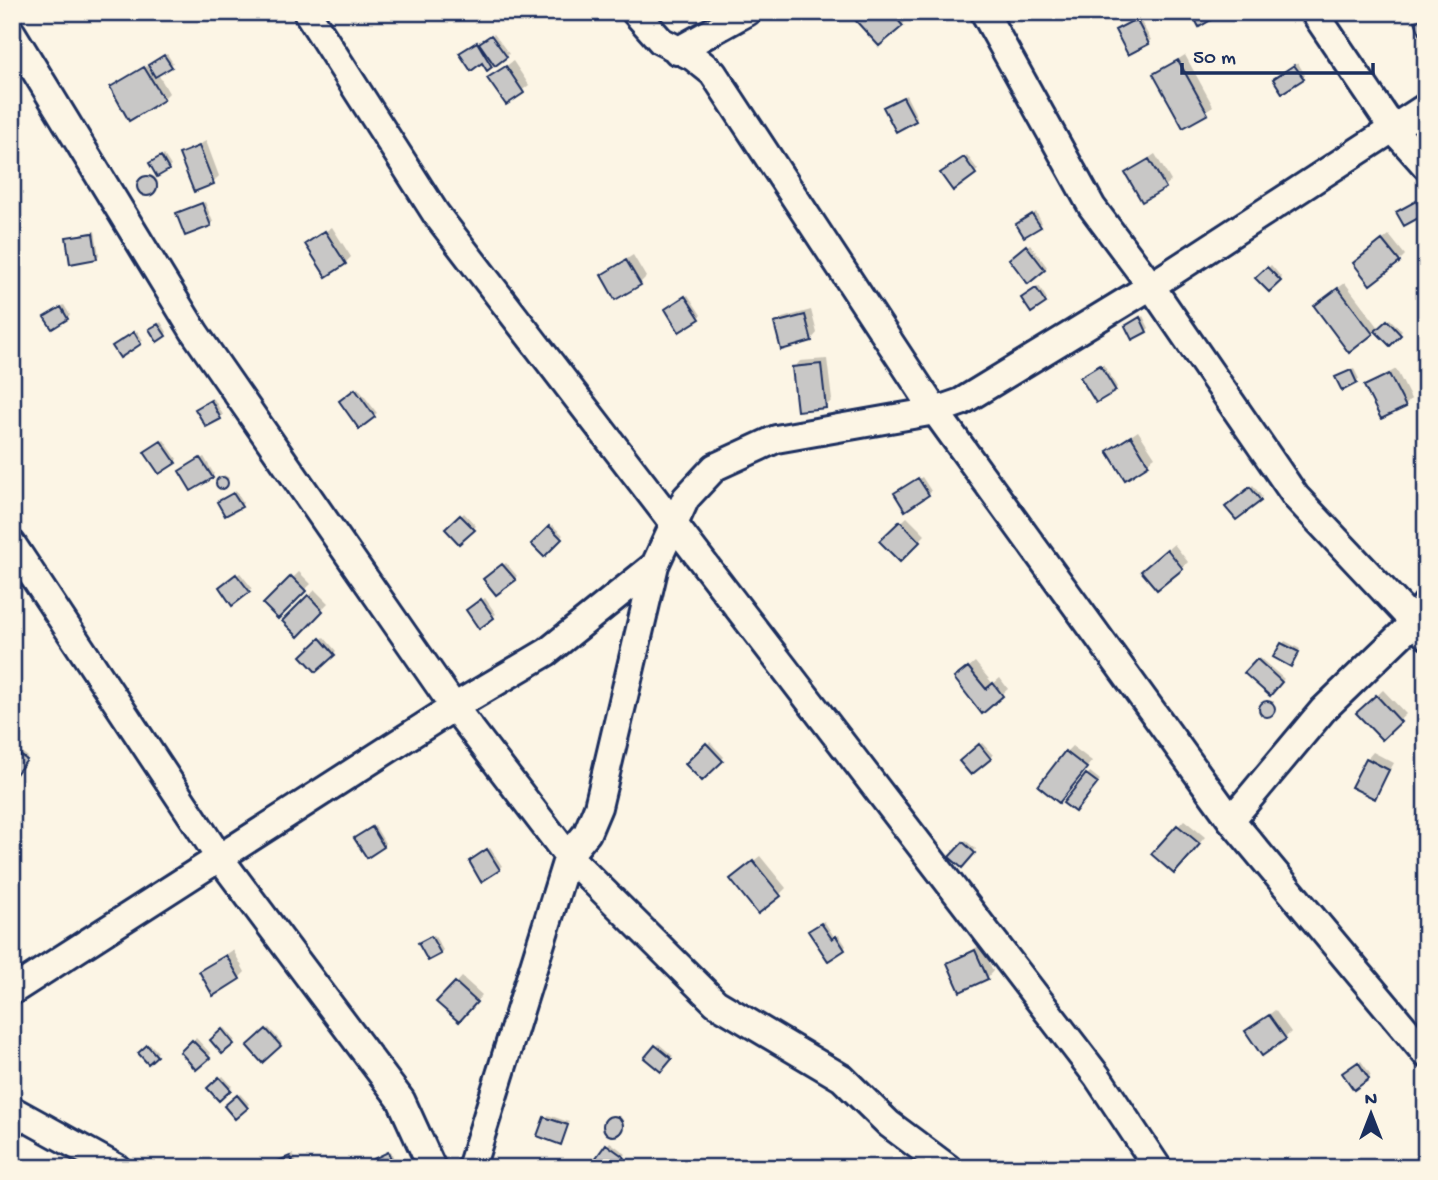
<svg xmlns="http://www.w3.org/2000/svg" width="1438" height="1180" font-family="'Gochi Hand',sans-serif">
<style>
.shadow{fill:#0003}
.building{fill:#c8c7c6;stroke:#1b2f5e;stroke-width:2}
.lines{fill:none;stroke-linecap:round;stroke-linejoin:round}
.minor-casing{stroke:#1b2f5e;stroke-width:32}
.minor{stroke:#fcf5e5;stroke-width:26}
</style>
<rect width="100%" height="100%" fill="#fcf5e5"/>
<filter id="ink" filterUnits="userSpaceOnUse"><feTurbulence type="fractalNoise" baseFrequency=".0143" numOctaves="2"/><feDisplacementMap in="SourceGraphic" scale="14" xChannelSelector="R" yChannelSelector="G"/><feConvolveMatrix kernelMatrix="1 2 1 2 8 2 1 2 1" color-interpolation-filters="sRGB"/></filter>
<g filter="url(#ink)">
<path class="shadow" d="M47,12H64L49,18Z
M868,12H902L908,19L902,25Z
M1139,18L1151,40L1128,53L1120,28Z
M494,34L509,54L491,66L464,50Z
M167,54L173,63L158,74L169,93L163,99L112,87Z
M1185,55L1213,106L1184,125L1155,74Z
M513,61L529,85L506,103L490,78Z
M1298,63L1305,75L1303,78L1277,76Z
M906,95L917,117L915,120L887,105Z
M206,141L219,176L213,182L181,154Z
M1155,154L1171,181L1164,187L1127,173Z
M164,155L171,166L158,175L153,161Z
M967,155L978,170L953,188L945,171Z
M140 184a9 9 0 1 1 18 0a9 9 0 1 1-18 0Z
M1419,199L1426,211L1405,224L1401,210Z
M205,202L213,222L210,224L178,214Z
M1036,212L1042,223L1040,225L1021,222Z
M332,227L351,257L345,263L307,244Z
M95,231L99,255L97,257L68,238Z
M1389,235L1405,255L1399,261L1362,257Z
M1030,244L1047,267L1044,269L1013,256Z
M633,255L646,277L640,283L603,275Z
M1271,265L1282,278L1269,290L1258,278Z
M1345,283L1380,329L1390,319L1402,331L1390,344L1376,330L1372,333L1322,300Z
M1039,286L1047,299L1045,302L1026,296Z
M688,295L701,315L698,318L669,307Z
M64,305L70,315L53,327L49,314Z
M811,310L817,333L811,340L776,324L782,318Z
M1143,316L1149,328L1146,331L1129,324Z
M161,322L167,332L165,335L154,327Z
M137,331L143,340L120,355L117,344Z
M827,359L832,400L825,407L794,368L800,361Z
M1103,364L1117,387L1115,390L1085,375Z
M1354,369L1359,379L1356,382L1340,375Z
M1396,369L1411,399L1405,406L1367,386Z
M358,388L377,413L360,426L344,398Z
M214,399L223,415L206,425L200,407Z
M1426,416V430L1420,421Z
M1138,431L1155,457L1125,477L1109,451Z
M164,440L177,459L174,462L149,449Z
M204,457L214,474L211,476L184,469Z
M224,475L229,478L223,487L217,484Z
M922,477L931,491L928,494L899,491Z
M1253,485L1262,497L1259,499L1227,507Z
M236,491L243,503L240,506L221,500Z
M464,513L476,526L459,541L448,529Z
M907,517L925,535L900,560L882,541Z
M552,525L563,535L544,554L534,544Z
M1174,544L1188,562L1182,568L1149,565Z
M506,563L517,576L514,579H485Z
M299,572L311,584L278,616L266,604Z
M240,573L252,588L233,603L223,585Z
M315,590L328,603L298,634L285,621Z
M485,598L496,614L479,626L471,608Z
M324,637L336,651L316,670L304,656Z
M1285,641L1300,649L1293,662L1283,644Z
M1260,658L1284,679L1270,693L1247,672Z
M975,662L993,684L1000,678L1008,689L982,711L962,673Z
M1383,690L1406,714L1382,737L1359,713Z
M1266,701H1274L1271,712H1263Z
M710,742L724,757L702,778L687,764Z
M982,743L993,755L971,773L961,761Z
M12,745L28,757L12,777Z
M1072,746L1092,761L1065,794L1066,752Z
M1373,752L1394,763L1375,797L1367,759Z
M1090,772L1100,780L1078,807L1065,802Z
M584,796L589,797L583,815L579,813Z
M1184,820L1205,837L1180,866L1153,854Z
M375,826L385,843L383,846L359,836Z
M966,841L976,849L962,865L952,857Z
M490,848L502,866L482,879L473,859Z
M760,856L786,888L780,894L738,873Z
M824,921L835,938L839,935L846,946L844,948L813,928Z
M434,935L443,950L440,953L423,941Z
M981,945L993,971L987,978L949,963Z
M233,950L245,972L239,978L201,971Z
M462,977L482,995L459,1020L439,1002Z
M1275,1010L1291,1032L1285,1038L1248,1031Z
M225,1028L235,1040L222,1052L212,1040Z
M269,1028L282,1043L262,1061L249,1046Z
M196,1038L211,1054L197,1068L182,1052Z
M150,1044L158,1052L148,1061L141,1053Z
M659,1044L673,1056L661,1069L647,1058Z
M1361,1061L1371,1075L1354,1087L1347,1070Z
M223,1076L232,1086L219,1098L209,1088Z
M240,1094L249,1104L235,1117L226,1107Z
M606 1124a9 9 0 1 1 18 0a9 9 0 1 1-18 0Z
M548,1115L569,1122L560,1143L540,1135Z
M610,1142L626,1154L615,1168L597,1159Z
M391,1151L397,1168H371L369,1162L371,1160Z
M293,1154L299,1168H275L276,1162Z"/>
<path class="building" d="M867,12H891L903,26L879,46L856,21Z
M1191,12H1224L1199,27Z
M1426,18V35L1421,37L1415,21Z
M1136,19L1149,44L1128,55L1115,30Z
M491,35L507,57L495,66L479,43Z
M477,42L492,67L487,71L482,63L471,71L459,53Z
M164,55L172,67L155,77L148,65Z
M1178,60L1208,114L1183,128L1153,74Z
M1294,65L1304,79L1282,93L1273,79Z
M506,66L524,93L506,105L487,78Z
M144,67L164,100L129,121L110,87Z
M903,97L916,121L896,132L883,107Z
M199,146L214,184L194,192L179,154Z
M161,156L169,170L157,177L149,163Z
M964,157L976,174L953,191L940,173Z
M1149,159L1166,188L1142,202L1125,173Z
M137 186a10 10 0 1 1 20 0a10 10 0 1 1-20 0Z
M1416,201L1424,215L1404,226L1396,212Z
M202,203L211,226L185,236L176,213Z
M1032,214L1041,227L1024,237L1016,224Z
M325,231L346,264L326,277L305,244Z
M93,233L97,259L70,264L66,237Z
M1382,240L1400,262L1370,285L1353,263Z
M1026,245L1045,270L1028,284L1009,259Z
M626,260L641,285L615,300L601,275Z
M1267,267L1281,281L1269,292L1255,278Z
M1036,288L1046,303L1031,313L1021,298Z
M1338,288L1373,334L1349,353L1314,306Z
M685,296L700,319L679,332L665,309Z
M61,307L68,319L52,329L44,317Z
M805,315L812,341L781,350L774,323Z
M1140,317L1147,332L1132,340L1125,326Z
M1387,320L1401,335L1390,346L1375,331Z
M158,324L166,336L157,342L149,329Z
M134,332L141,344L120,358L112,346Z
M821,364L826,408L797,411L792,367Z
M1100,365L1116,391L1096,403L1080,377Z
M1351,370L1357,383L1342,391L1335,377Z
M1389,374L1406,407L1381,419L1364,386Z
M355,389L375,417L359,429L339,401Z
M211,400L221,419L206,427L195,409Z
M1131,436L1149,465L1125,480L1107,451Z
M161,441L176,463L159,474L144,452Z
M200,458L213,478L191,491L179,471Z
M216 483a6 6 0 1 1 12 0a6 6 0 1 1-12 0Z
M918,478L929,495L905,511L894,493Z
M1250,487L1261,501L1236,520L1225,507Z
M233,493L242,507L225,516L217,502Z
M460,515L475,530L459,544L445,529Z
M900,521L920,542L900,562L879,541Z
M549,526L562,539L544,557L531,544Z
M1167,549L1183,569L1157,590L1141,571Z
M502,564L516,580L496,595L483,579Z
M236,574L250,592L232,606L219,587Z
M291,576L306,591L278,619L263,604Z
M308,595L323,611L298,637L282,621Z
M481,599L494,618L479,629L466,610Z
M320,638L335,655L316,672L301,656Z
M1281,643L1299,652L1291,667L1273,657Z
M1257,659L1282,682L1270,696L1244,673Z
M968,667L986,689L993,683L1003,696L982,714L954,678Z
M1376,695L1401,722L1382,740L1356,713Z
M1259 709a8 8 0 1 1 16 0a8 8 0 1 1-16 0Z
M706,743L723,761L702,781L685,764Z
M979,744L991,759L971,775L959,761Z
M12,749L27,760L12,779Z
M1065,751L1087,768L1059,803L1038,786Z
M1366,758L1389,770L1375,799L1351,787Z
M1086,774L1098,783L1075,812L1063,803Z
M1177,825L1200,844L1174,874L1151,854Z
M372,827L384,847L367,858L354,838Z
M963,842L975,853L962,868L949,857Z
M487,849L500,870L481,882L469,861Z
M753,861L781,896L758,914L730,879Z
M821,923L832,939L836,936L845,950L828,961L808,931Z
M431,936L441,954L428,961L418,943Z
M975,950L988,979L960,992L947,963Z
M226,955L240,979L213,996L199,971Z
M455,982L477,1002L459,1022L436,1002Z
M1269,1015L1286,1039L1262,1056L1245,1031Z
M222,1029L234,1044L222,1054L210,1040Z
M266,1029L281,1046L262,1063L247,1046Z
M192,1040L210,1058L196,1070L180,1052Z
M147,1045L157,1056L148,1064L138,1053Z
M655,1045L672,1059L661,1072L644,1058Z
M1358,1062L1369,1079L1354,1090L1342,1073Z
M219,1077L231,1090L219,1101L207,1088Z
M237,1095L248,1108L235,1119L224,1106Z
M603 1126a10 10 0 1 1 20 0a10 10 0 1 1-20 0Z
M544,1117L568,1125L561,1145L537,1136Z
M606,1144L624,1157L617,1168H607L595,1159Z
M388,1152L395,1168H369L367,1162Z
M290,1156L296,1168H273L271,1164Z"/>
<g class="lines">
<defs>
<path id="minor" d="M307,12L436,214L1097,1076L1158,1168
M635,12L661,41L693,57L713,73L935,411L1231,820L1426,1054
M984,12L1092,207L1151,286L1296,497L1426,635
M1314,12L1393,129L1426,166
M12,33L195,333L454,707L568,856L471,1168
M677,51L747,12
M12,544L219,857L401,1100L432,1168
M655,565L598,807L587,833L568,856L716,1003L842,1078L889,1124L948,1168
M1231,820L1323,710L1415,621L1426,604
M12,991L454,707L547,652L655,565L686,498L715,467L776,439L935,411L961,402L1151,286L1426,107
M12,1110L117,1168"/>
</defs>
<use href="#minor" class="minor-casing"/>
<use href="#minor" class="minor"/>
</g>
</g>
<rect width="1438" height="1180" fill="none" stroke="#fcf5e5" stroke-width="42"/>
<rect x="21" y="21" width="1396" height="1138" fill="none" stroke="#1b2f5e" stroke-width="2.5" filter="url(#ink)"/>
<g transform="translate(1371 1114)" stroke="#fcf5e5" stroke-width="5" paint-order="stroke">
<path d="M0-5L12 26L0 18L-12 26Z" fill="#1b2f5e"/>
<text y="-10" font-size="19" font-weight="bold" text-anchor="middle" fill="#1b2f5e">N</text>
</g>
<path d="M1182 63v10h191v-10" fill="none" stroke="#1b2f5e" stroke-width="3.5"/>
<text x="1193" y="63" font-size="21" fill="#1b2f5e" stroke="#fcf5e5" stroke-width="5" paint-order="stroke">50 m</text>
</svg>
